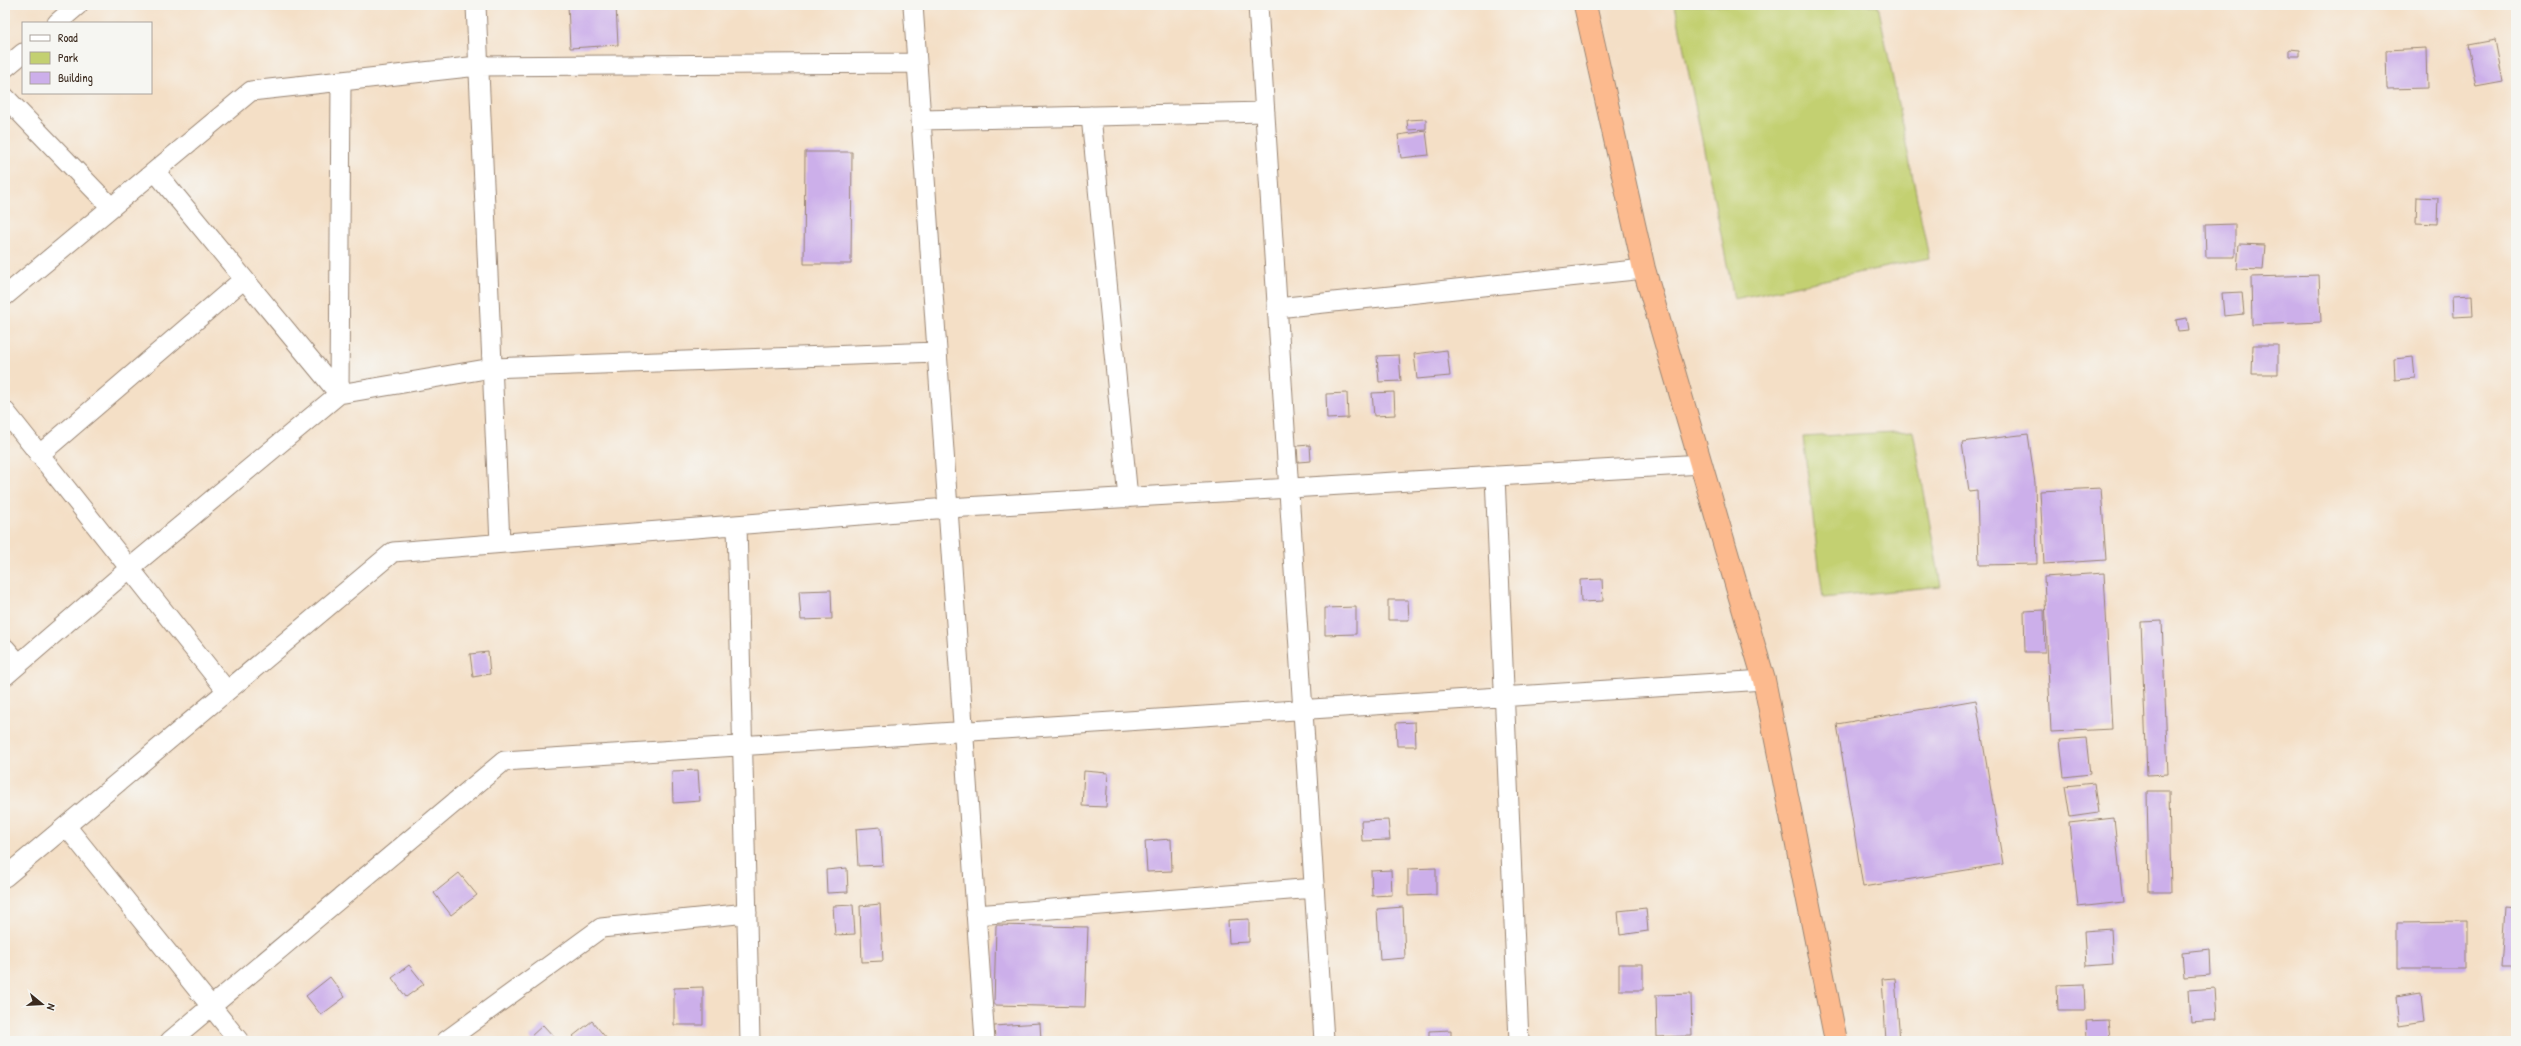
<svg xmlns="http://www.w3.org/2000/svg" width="2521" height="1046" font-family="'Patrick Hand',sans-serif">
<style>
.green{fill:#c3d071;stroke:#7f7d48}
.building{fill:#ccafea}
.lines{fill:none;stroke-linecap:round;stroke-linejoin:round}
.street-casing{stroke:#988472;stroke-width:21}
.highway-casing{stroke:#988472;stroke-width:24}
.street{stroke:#fff;stroke-width:19}
.highway{stroke:#fcba8e;stroke-width:22}
</style>
<rect width="100%" height="100%" fill="#f6f6f2"/>
<filter id="ink" filterUnits="userSpaceOnUse"><feTurbulence type="fractalNoise" baseFrequency=".025" numOctaves="2"/><feDisplacementMap in="SourceGraphic" scale="8" xChannelSelector="R" yChannelSelector="G"/><feConvolveMatrix kernelMatrix="1 2 1 2 8 2 1 2 1" color-interpolation-filters="sRGB"/></filter>
<filter id="wash" filterUnits="userSpaceOnUse"><feTurbulence type="fractalNoise" baseFrequency=".012" numOctaves="4" result="noise"/><feDisplacementMap in="SourceGraphic" scale="16" xChannelSelector="R" yChannelSelector="G"/><feGaussianBlur stdDeviation="0.9" result="paint"/><feColorMatrix in="noise" values="0 0 0 0 0 0 0 0 0 0 0 0 0 0 0 0 0 1.4 0 .05"/><feComposite in="paint" operator="in"/></filter>
<g filter="url(#wash)">
<rect width="100%" height="100%" fill="#f4dfc6"/>
<path class="green" d="M1675,5H1878L1929,258L1734,299Z
M1913,431L1941,586L1823,598L1803,437Z"/>
<g id="blocks">
<path class="building" d="M568,5H616L618,45L570,48Z
M2495,40L2503,82L2476,87L2468,45Z
M2426,48L2427,88L2387,89L2386,50Z
M2289,49L2300,50V56H2289Z
M1426,119V129L1408,130L1407,120Z
M1426,131L1429,155L1401,158L1398,135Z
M805,152H852L851,264H804Z
M2417,197L2438,198L2437,224L2416,223Z
M2235,224V257H2206L2205,225Z
M2239,244L2265,245L2263,270L2237,269Z
M2319,275L2321,322L2252,325L2251,277Z
M2242,292L2244,314L2224,316L2222,293Z
M2472,295L2473,316L2453,317L2452,296Z
M2187,318L2189,330L2178,331L2176,320Z
M2253,345H2278V374H2252Z
M1447,350L1450,376L1417,379L1414,354Z
M1399,355L1401,381L1379,382L1377,356Z
M2413,357L2415,378L2395,380L2394,359Z
M1394,392L1395,415L1374,416L1372,393Z
M1347,393L1348,418L1327,419L1326,394Z
M2028,434L2035,483L2037,564L1979,565L1977,490L1969,491L1962,442Z
M1310,445L1311,461L1298,462L1297,446Z
M2101,488L2106,560L2044,564L2040,491Z
M2104,573L2112,729L2051,732L2044,577Z
M1602,579L1603,601L1581,602L1580,580Z
M831,590L832,619L801,620L799,591Z
M1388,600H1408L1409,620H1388Z
M1356,607V634L1325,635V608Z
M2044,610L2045,652H2025L2024,611Z
M2162,621L2168,774L2147,775L2141,622Z
M488,652L490,674L473,677L470,654Z
M1976,700L2003,864L1863,887L1837,724Z
M1415,722L1416,746H1397L1396,723Z
M2086,738L2090,774L2064,777L2060,740Z
M698,770L700,801L673,803L672,771Z
M1084,771L1108,773L1106,807L1082,806Z
M2094,783L2098,813L2070,817L2065,786Z
M2147,791H2169L2171,892H2149Z
M2114,818L2123,902L2078,907L2069,823Z
M1388,820L1390,840L1362,841L1361,821Z
M881,827L883,865L858,866L856,829Z
M1171,839L1172,871L1147,872L1145,841Z
M847,868L848,892L827,893L826,870Z
M1436,868V895L1408,896V869Z
M1391,870L1392,895L1372,896L1371,871Z
M459,873L477,895L451,915L434,893Z
M880,904L883,961L862,962L860,906Z
M853,905L855,934L835,935L833,906Z
M2505,906L2516,907V968H2501Z
M1403,907L1405,958L1380,960L1377,909Z
M1646,908L1648,931L1620,935L1618,911Z
M1249,919V942L1229,943L1228,920Z
M2467,922V969H2397V923Z
M996,925L1088,927L1085,1007L994,1005Z
M2111,929L2113,964L2086,966L2084,931Z
M2210,949L2211,975L2184,977L2182,952Z
M1619,964H1643V990H1619Z
M409,965L424,984L406,997L392,978Z
M330,977L345,997L321,1015L306,996Z
M1895,978L1900,1041H1886L1882,979Z
M2084,984L2085,1010H2058L2057,985Z
M703,987V1025H674V988Z
M2214,988L2216,1020L2191,1022L2189,990Z
M2422,993L2425,1021L2399,1025L2396,997Z
M1691,994L1692,1036L1657,1037L1656,995Z
M2108,1020L2110,1038L2087,1040L2086,1021Z
M592,1021L607,1039L604,1041H576L573,1036Z
M1040,1023L1041,1041H995L994,1026Z
M543,1025L554,1037L549,1041H532L529,1038Z
M1451,1030V1041H1429V1031Z"/>
</g>
</g>
<g filter="url(#ink)">
<use href="#blocks" fill-opacity="0" stroke="#988472" stroke-width="1"/>
<g class="lines">
<defs>
<path id="street" d="M476,5L500,543
M913,5L985,1041
M1258,5L1324,1041
M57,23L78,5
M5,68L23,53
M5,97L111,207
M1091,116L1128,498
M921,120L1265,112
M155,171L339,394L341,81
M5,296L251,91L478,66L917,63
M1277,308L1644,269
M5,411L227,691
M39,455L244,279
M1495,476L1519,1041
M737,525L750,1041
M5,648L19,664
M5,676L130,568L339,394L492,368L937,352
M66,826L239,1041
M5,877L393,552L948,508L1702,464
M976,915L1314,888
M170,1041L504,761L1764,680
M446,1041L601,928L747,913"/>
<path id="highway" d="M1585,5L1644,269L1764,680L1836,1041"/>
</defs>
<use href="#street" class="street-casing"/>
<use href="#highway" class="highway-casing"/>
<use href="#street" class="street"/>
<use href="#highway" class="highway"/>
</g>
</g>
<rect width="2521" height="1046" fill="none" stroke="#f6f6f2" stroke-width="20"/>
<rect x="22" y="22" width="130" height="72" fill="#f6f6f2" stroke="#aba49d"/>
<rect x="30" y="35" width="20" height="6" fill="#ffffff" stroke="#aba49d"/>
<text x="58" y="42" font-size="12" fill="#3b2a1e">Road</text>
<rect x="30" y="52" width="20" height="12" fill="#c3d071" stroke="#aba49d"/>
<text x="58" y="62" font-size="12" fill="#3b2a1e">Park</text>
<rect x="30" y="72" width="20" height="12" fill="#ccafea" stroke="#aba49d"/>
<text x="58" y="82" font-size="12" fill="#3b2a1e">Building</text>
<g transform="translate(42 1004) rotate(108)" stroke="#f6f6f2" stroke-width="3" paint-order="stroke">
<path d="M0-3L7 15L0 10L-7 15Z" fill="#3b2a1e"/>
<text y="-6" font-size="11" font-weight="bold" text-anchor="middle" fill="#3b2a1e">N</text>
</g>
</svg>
